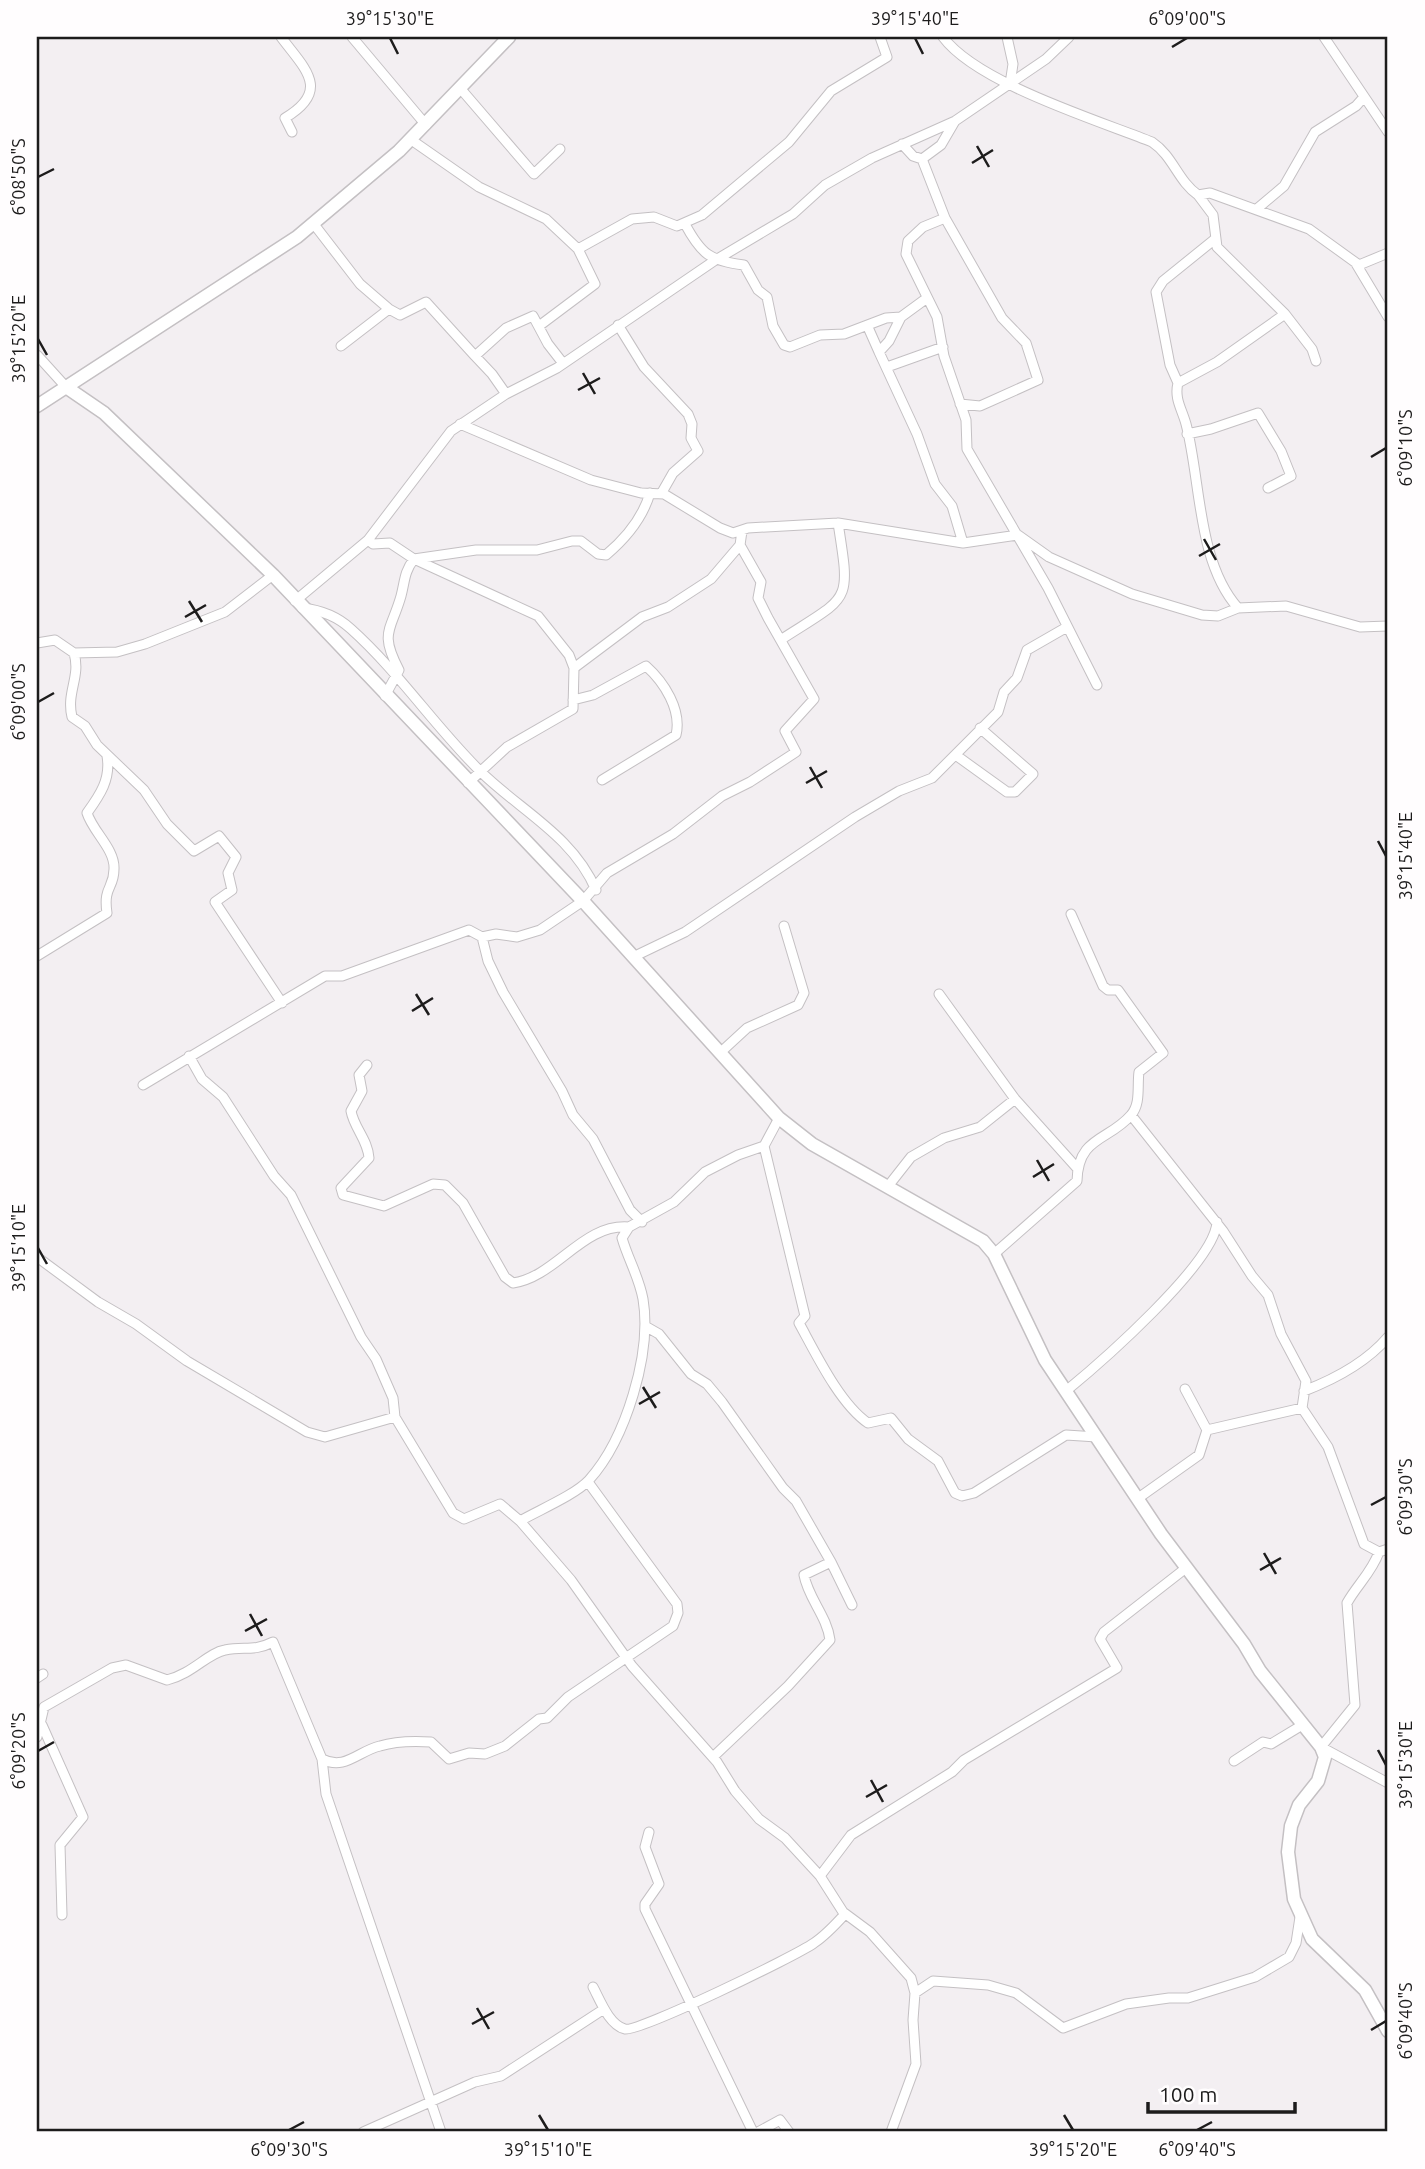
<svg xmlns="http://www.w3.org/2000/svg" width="1425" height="2169" font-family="Ubuntu,sans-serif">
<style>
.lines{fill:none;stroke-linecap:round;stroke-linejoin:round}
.street-casing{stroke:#c4c0c3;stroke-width:11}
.secondary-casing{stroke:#c4c0c3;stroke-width:15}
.street{stroke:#fff;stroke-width:9}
.secondary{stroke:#fff;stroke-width:12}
.ticks{fill:none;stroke:#1d1c1c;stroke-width:2.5}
.neatline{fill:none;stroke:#1d1c1c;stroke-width:2.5}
.ticks-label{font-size:18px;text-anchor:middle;fill:#1d1c1c}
</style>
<rect width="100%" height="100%" fill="#f3eff2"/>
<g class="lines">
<defs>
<path id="street" d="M281,37C304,68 332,90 285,118L292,132
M352,37L426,125
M943,37C977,83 1097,120 1152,142C1173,156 1178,181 1198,195L1210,193L1309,229L1359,265L1388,253
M1007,37L1013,64L1010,84
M1324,37L1388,132
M460,88L534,174L560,149
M955,121L941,145L922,159L945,218L923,227L908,241L906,254L937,317L944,356L966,420L967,449L1048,588L1097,685
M410,139L479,187L546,219L578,249
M902,144L913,156L922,159
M1198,195L1213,215L1217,247L1285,314L1217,362L1178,383C1174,399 1182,409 1186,424C1201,481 1197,562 1238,608
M1258,208L1284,186L1315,132L1356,106L1364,97
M945,218L1002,318L1026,343L1038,380L980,406L960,404
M313,223L360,284L389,309L341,346
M685,224C701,254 710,261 744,265L758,290L767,297L773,326L784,345L790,347L820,335L844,334L886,318L901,317
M1355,262L1388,317
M927,298L901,317L889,341L879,352L917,434L935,484L952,506L963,543
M389,309L400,315L426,302L475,356L506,328L533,316L548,344L562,362
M1285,314L1312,349L1316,361
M618,325L644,367L688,414L692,424L691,438L698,451L673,473L661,494
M867,325L879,352
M539,326L595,284L578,249L632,219L654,217L677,226L702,215L789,142L831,91L887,57L880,37
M37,355L66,387
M475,356L492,374L506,394
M887,367L943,347
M1178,383L1170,365L1156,292L1163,281L1215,239
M460,424L591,480L641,493L664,494L720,528L733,533L748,528L838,523L963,543L1018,535L1049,557L1132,594L1202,615L1218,616L1238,608L1286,606L1360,627L1388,626
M1187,434L1211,429L1258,413L1281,451L1291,476L1268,488
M368,540L373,544L390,543L414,559L538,616L569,655L574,668L573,709L507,747L468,783
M295,601L368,540L451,431L506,394L557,368L714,261L793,214L825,185L872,158L955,121L1046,59L1069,37
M302,608C321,610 337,616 351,629C399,672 435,727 481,772C521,811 573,836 596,890
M782,639C850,595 851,605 838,523
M37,643L55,640L74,653C81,677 66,692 72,717L85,726L97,745L144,790L167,824L194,851L219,836L236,857L228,873L232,890L215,902L282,1003
M74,653L117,652L145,644L225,612L273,575
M574,668L642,617L668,607L711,579L740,545L742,531
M385,696L399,670C379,632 391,631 401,596C405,581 404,572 414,559L476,550H537L572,541H581L598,554L606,555C625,539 643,517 650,493
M573,700L593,695L646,666C664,682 682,710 676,735L602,780
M957,756L1007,792H1015L1033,774L980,728
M482,937L488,961L503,992L562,1091L573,1115L593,1139L630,1210L642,1222
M37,956L107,913C103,886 114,889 114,869C115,849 93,832 87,813C100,795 111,779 107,756
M633,957L685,932L855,817L899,791L932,778L998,712L1004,692L1017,678L1027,650L1067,627
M939,994L1015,1099L1077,1168
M722,1051L747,1028L798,1005L804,993L784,926
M189,1056L202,1079L223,1097L274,1176L291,1195L361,1337L376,1359L393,1398L395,1417
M367,1065L359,1075L362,1091L351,1111C354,1128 368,1140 369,1158L341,1188L343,1195L384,1206L433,1184L445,1185L463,1203L505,1277L513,1283C556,1277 583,1223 629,1227
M143,1085L325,976H342L469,930L482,937L496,934L517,937L540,930L583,901L607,873L673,834L722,796L750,782L796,752L785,731L814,699L768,618L758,598L761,582L740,545
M1131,1115L1223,1231L1252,1276L1268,1295L1281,1334L1306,1381L1302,1408
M764,1146L805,1316L799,1323C816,1354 840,1404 868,1423L891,1418L908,1439L938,1461L955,1493L962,1496L974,1493L1066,1435L1097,1437
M889,1185L911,1157L944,1138L980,1127L1015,1099
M994,1254L1077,1181C1078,1136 1109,1141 1131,1115C1141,1104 1137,1086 1139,1072L1163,1053L1118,990H1108L1103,986L1071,914
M37,1257L98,1302L136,1324L187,1361L307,1432L325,1437L395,1417L453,1513L464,1519L500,1504L520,1521L571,1580L632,1666L717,1762L735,1791L759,1819L785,1838L820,1876L843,1912L870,1932L911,1978L915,1993L913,2020L916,2064L891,2132
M645,1326L659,1334L691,1374L707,1384L722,1402L783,1488L796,1501L831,1562L804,1575C808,1598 827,1616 830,1640L788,1686L713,1757
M1185,1389L1207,1430
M1066,1391C1099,1364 1215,1263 1217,1222
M1304,1391C1335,1379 1366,1363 1388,1337
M1137,1499L1199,1455L1207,1430L1302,1408L1328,1447L1364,1544L1379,1552
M520,1521C539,1510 575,1495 589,1480C626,1439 652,1353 643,1299C639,1277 628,1259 622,1238L629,1227L674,1202L705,1172L738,1155L764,1146L779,1118
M1388,1549L1379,1552C1372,1572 1357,1585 1347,1603L1355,1705L1321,1747L1388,1783
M831,1562L852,1605
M37,1678L43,1674
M42,1725L83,1817L60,1845L62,1915
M37,1737L44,1707L112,1668L126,1665L167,1680C192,1674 208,1653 225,1650C245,1646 253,1652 273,1642L322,1759C345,1771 358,1751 380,1746C396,1741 415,1741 431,1742L449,1759L469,1753L485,1754L505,1746L539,1719L547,1718L568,1697L673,1626L678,1613L677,1604L588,1482
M322,1759L326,1794L441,2132
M1234,1761L1263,1742L1271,1744L1304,1724
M649,1832L645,1847L659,1884L645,1904V1909L753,2132
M820,1876L851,1835L952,1772L964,1760L1117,1668L1100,1639L1104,1632L1186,1568
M593,1987C600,2000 609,2025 625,2029C637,2033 796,1956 814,1943C826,1935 836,1924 845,1914
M915,1993L933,1981L988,1985L1016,1993L1063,2028L1126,2004L1169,1998H1188L1255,1977L1289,1957L1296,1943L1300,1917
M363,2132L475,2082L501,2076L604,2009
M758,2132L780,2120L789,2132"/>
<path id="secondary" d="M66,387L104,413L273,575L583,901L779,1118L812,1144L983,1241L994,1254L1045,1360L1161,1534L1244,1644L1260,1671L1321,1747L1325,1757L1318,1781L1299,1805L1291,1826L1288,1852L1294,1899L1312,1939L1365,1990L1388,2031
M37,406L297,237L399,151L509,37"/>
</defs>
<use href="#street" class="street-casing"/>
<use href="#secondary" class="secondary-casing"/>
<use href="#street" class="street"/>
<use href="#secondary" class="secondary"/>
</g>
<path class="ticks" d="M390,38L398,54M915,38L923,54M1172,47L1187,38M977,146L989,167M972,163L993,150M38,177L54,169M38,339L47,355M583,373L595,394M578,390L600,378M1371,457L1386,448M1204,539L1216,560M1199,556L1220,544M189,601L202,622M185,617L206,605M38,702L54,693M810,767L822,788M806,783L827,771M1378,841L1386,856M416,994L429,1015M412,1011L433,998M1037,1160L1049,1181M1033,1177L1054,1164M38,1248L47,1264M643,1387L656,1408M639,1404L660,1392M1371,1505L1386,1497M1264,1553L1276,1574M1260,1570L1281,1558M250,1614L262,1636M245,1631L267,1619M1378,1750L1386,1765M38,1751L54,1742M871,1780L883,1802M866,1797L887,1785M477,2008L489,2029M472,2024L494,2012M1371,2030L1386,2021M539,2115L548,2130M1064,2115L1073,2130M289,2130L304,2122M1197,2130L1212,2122"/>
<rect width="1425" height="2169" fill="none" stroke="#fffdfe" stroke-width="77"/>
<path d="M1148 2102v10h147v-10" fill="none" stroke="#1d1c1c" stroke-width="3.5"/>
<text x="1159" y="2102" font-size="21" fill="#1d1c1c" stroke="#fffdfe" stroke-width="5" paint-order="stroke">100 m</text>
<rect x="38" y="38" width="1348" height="2092" class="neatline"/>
<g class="ticks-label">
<text x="390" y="25">39°15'30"E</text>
<text x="915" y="25">39°15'40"E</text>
<text x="1187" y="25">6°09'00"S</text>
<text transform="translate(19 177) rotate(-90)" y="6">6°08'50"S</text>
<text transform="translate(19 339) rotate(-90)" y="6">39°15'20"E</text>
<text transform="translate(1406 448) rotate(-90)" y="6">6°09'10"S</text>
<text transform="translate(19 702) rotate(-90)" y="6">6°09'00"S</text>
<text transform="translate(1406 856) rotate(-90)" y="6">39°15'40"E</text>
<text transform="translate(19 1248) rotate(-90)" y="6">39°15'10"E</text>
<text transform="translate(1406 1497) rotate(-90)" y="6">6°09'30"S</text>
<text transform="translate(19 1751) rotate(-90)" y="6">6°09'20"S</text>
<text transform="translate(1406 1765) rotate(-90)" y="6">39°15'30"E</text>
<text transform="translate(1406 2021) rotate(-90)" y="6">6°09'40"S</text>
<text x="289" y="2156">6°09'30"S</text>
<text x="548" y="2156">39°15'10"E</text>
<text x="1073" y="2156">39°15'20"E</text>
<text x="1197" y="2156">6°09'40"S</text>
</g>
</svg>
